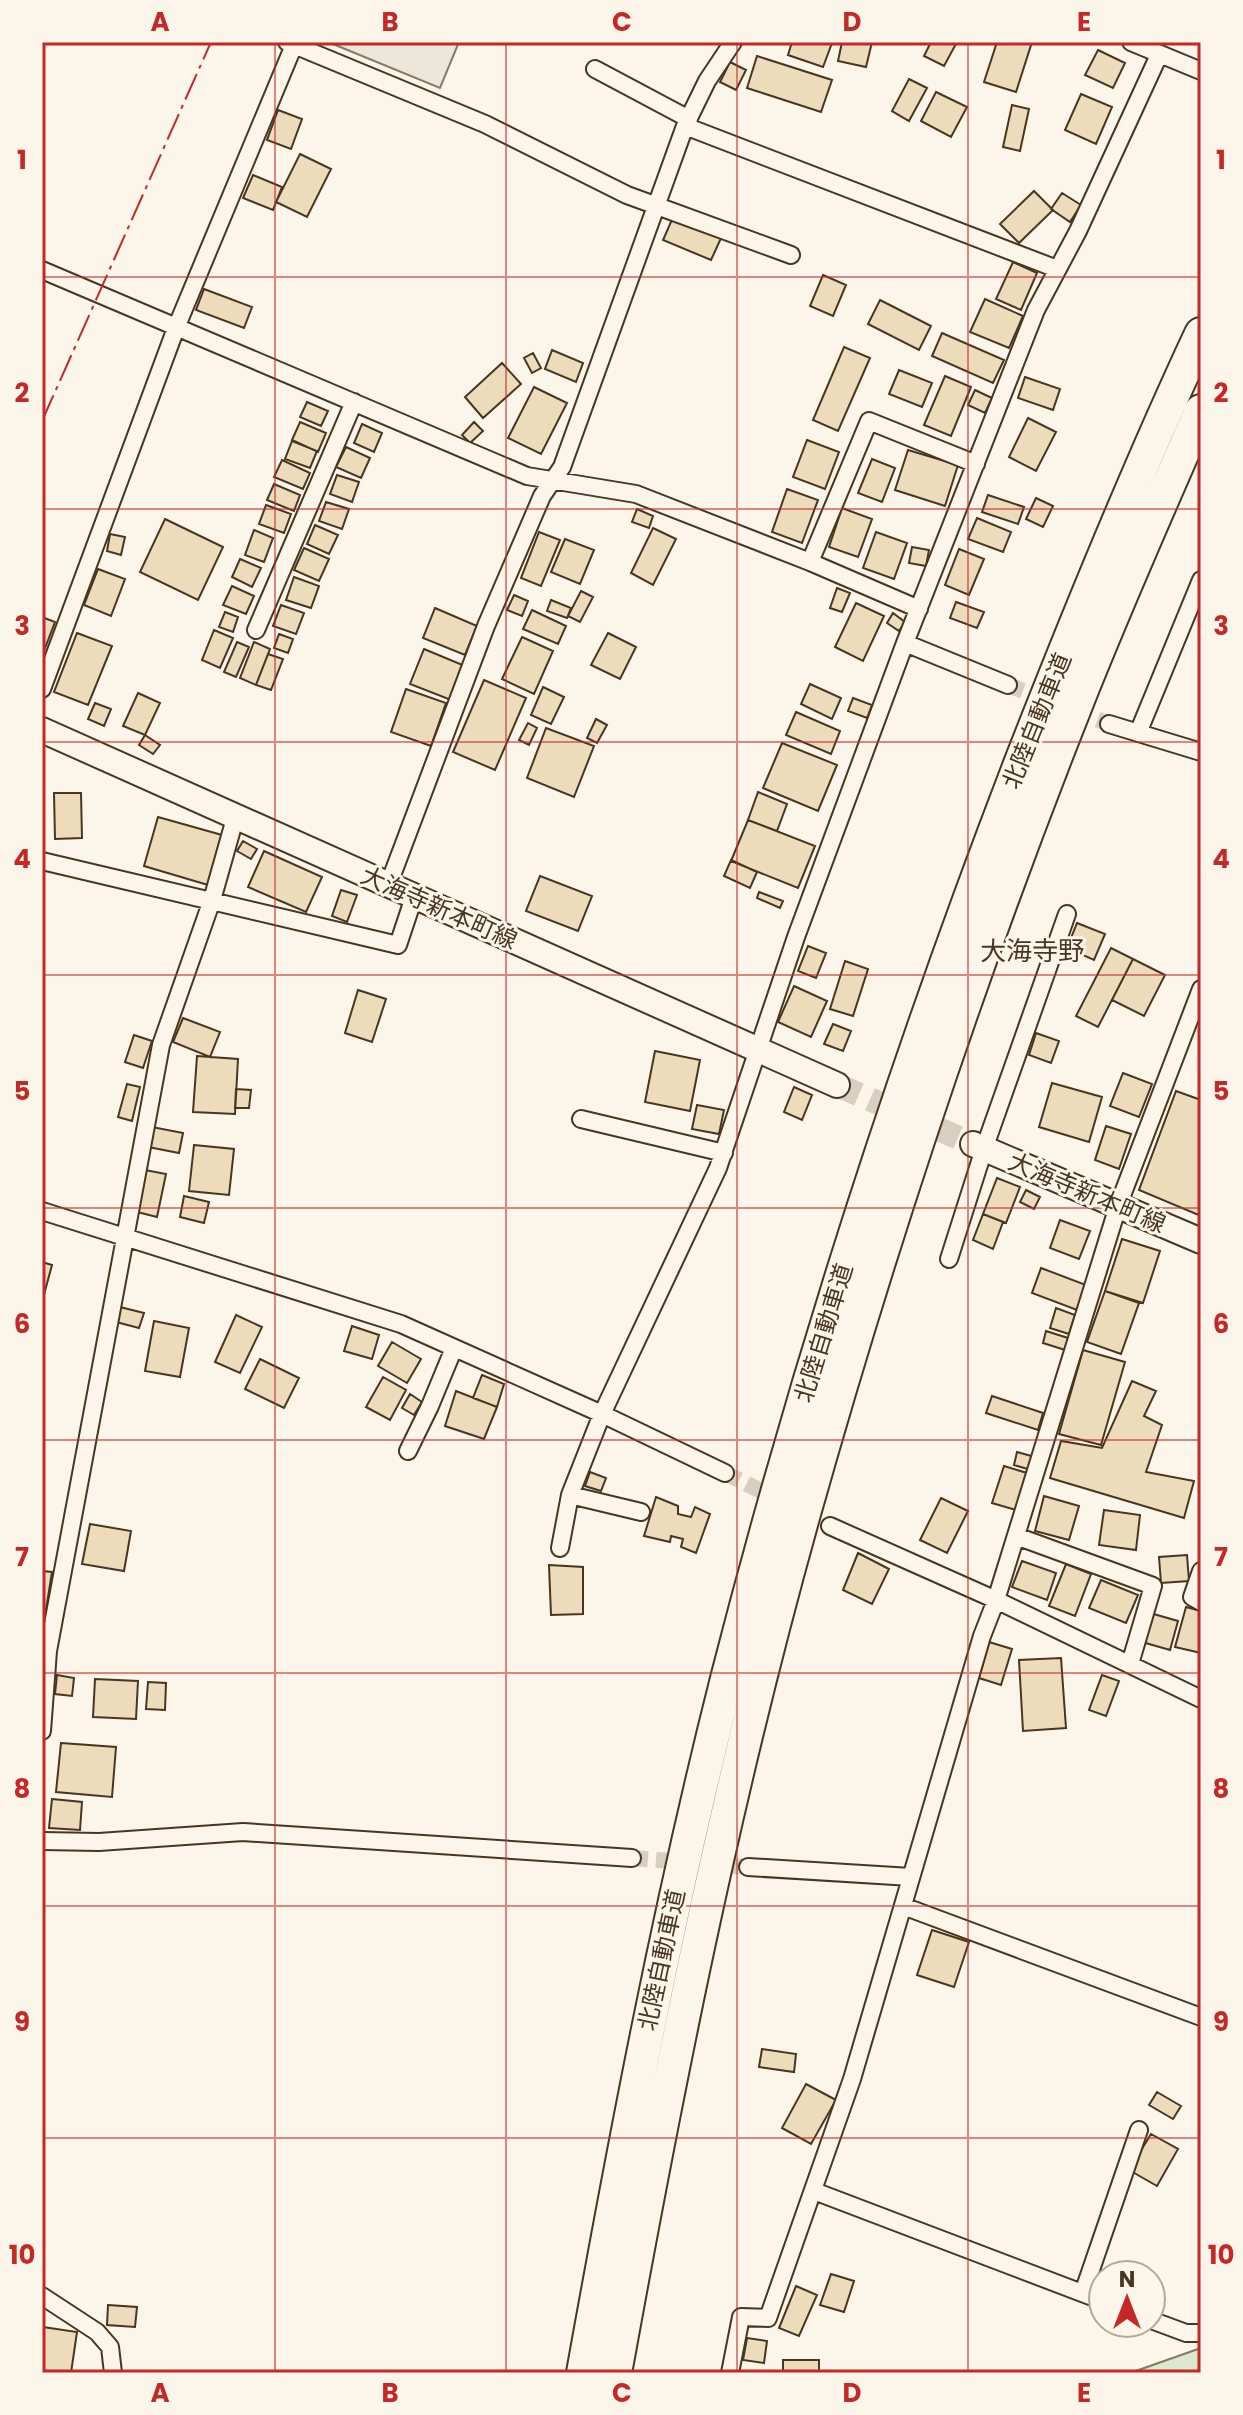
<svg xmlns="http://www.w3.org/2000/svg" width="1243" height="2415" font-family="Poppins,'Noto Sans JP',sans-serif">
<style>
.green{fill:#dce7d0;stroke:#887966;stroke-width:2}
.parking{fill:#ede7d9;stroke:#887966;stroke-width:2}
.building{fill:#ecdcbc;stroke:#4a3520;stroke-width:2}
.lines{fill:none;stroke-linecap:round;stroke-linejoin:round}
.minor-tunnel{stroke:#d8cfc1;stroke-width:16;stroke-dasharray:16 8;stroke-linecap:butt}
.secondary-tunnel{stroke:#d8cfc1;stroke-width:24;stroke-dasharray:24 12;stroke-linecap:butt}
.minor-casing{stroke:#4a3520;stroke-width:20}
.secondary-casing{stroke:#4a3520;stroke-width:28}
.motorway-casing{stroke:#4a3520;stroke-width:36}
.minor{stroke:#fbf6e9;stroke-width:16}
.secondary{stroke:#fbf6e9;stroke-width:24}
.motorway{stroke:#fbf6e9;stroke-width:32}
.power{stroke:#c62828;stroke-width:2;stroke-dasharray:28 6 4 6;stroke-linecap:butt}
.grid{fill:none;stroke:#c62828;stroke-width:2;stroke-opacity:0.55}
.labels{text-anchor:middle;stroke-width:6;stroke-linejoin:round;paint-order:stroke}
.street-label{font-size:24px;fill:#4a3520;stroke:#fbf6e9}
.neighbourhood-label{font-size:26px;fill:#4a3520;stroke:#fbf6e9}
.neatline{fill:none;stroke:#c62828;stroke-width:3}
.grid-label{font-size:26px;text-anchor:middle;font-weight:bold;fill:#c62828}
</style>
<rect width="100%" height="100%" fill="#fbf6e9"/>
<path class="green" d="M1201,2348V2373H1130Z"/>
<path class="parking" d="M328,42H459L440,88Z"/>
<path class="building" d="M792,42L832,43L823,67L788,55Z
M842,42H872L866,67L838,61Z
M931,42H957L944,66L924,56Z
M997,42H1032L1016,92L984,82Z
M1098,50L1125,63L1113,88L1085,75Z
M757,56L832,80L821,112L747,88Z
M730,62L746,70L736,90L720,82Z
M909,79L927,88L909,121L892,111Z
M936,92L967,107L951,137L921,121Z
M1081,94L1112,107L1096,144L1065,130Z
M1012,105L1029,109L1020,151L1003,147Z
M278,110L302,119L291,149L267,140Z
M300,154L331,169L307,217L276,202Z
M253,175L282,187L273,210L243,198Z
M1034,191L1053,210L1019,243L1000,224Z
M1062,193L1081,205L1070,222L1051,209Z
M674,215L722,236L711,260L663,240Z
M1013,262L1037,273L1021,310L996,299Z
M823,275L846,285L833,316L810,306Z
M204,289L252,307L244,328L196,310Z
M985,299L1023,316L1009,348L970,332Z
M880,300L931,326L919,350L868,324Z
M942,333L1004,360L993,383L932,356Z
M844,347L870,358L838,431L813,420Z
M552,350L583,363L576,382L545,369Z
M533,353L541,368L532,373L524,358Z
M502,363L521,384L483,418L465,397Z
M899,370L932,383L922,407L889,394Z
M945,376L971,387L951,436L924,425Z
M1025,377L1060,389L1053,410L1018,398Z
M534,387L567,403L541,454L508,438Z
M975,390L992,398L985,413L968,405Z
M307,402L328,411L321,426L300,417Z
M1028,418L1056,432L1036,471L1009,457Z
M300,422L326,433L318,452L292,440Z
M474,422L483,431L470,443L462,435Z
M362,424L382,433L374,452L354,443Z
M807,440L839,452L825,489L793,477Z
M292,441L317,451L310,468L285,459Z
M346,447L370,458L361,478L336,467Z
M908,450L958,465L945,506L895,490Z
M872,459L895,468L882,502L858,493Z
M282,460L310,473L303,489L274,477Z
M337,475L359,482L352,502L330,494Z
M274,484L300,495L294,511L267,500Z
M787,489L818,500L802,543L772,532Z
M988,495L1024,507L1018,524L982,512Z
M1036,498L1053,506L1043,527L1026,519Z
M326,502L349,509L342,529L319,521Z
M266,505L291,514L284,533L259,524Z
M842,508L872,519L858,557L829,547Z
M637,509L653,516L649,528L632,522Z
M977,518L1011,532L1003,552L968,539Z
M165,519L223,547L198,600L140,572Z
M315,525L338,535L329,554L307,544Z
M653,528L676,539L653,585L631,573Z
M254,530L273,538L264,562L245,555Z
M539,532L560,540L541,586L521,578Z
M876,532L907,543L894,579L863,568Z
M110,534L125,537L121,555L107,551Z
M565,539L594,550L580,584L551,572Z
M912,547L929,550L926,566L909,563Z
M304,548L329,559L319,581L294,570Z
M959,549L984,559L969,595L945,585Z
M240,559L261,568L252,587L232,577Z
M98,569L125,579L111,616L84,605Z
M294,577L319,586L311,608L286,600Z
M232,586L254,596L246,614L223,605Z
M837,588L850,593L842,612L830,608Z
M581,591L593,597L580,622L568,616Z
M514,595L528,601L522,616L507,610Z
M551,600L571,608L567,618L547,611Z
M956,602L984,612L977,628L950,618Z
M856,603L884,616L863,661L835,647Z
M281,605L304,613L296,634L273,626Z
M435,608L477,626L465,655L423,638Z
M532,610L566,626L558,644L523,629Z
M225,612L238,617L233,632L219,627Z
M893,613L905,622L899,631L887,623Z
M42,617L55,622L42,656Z
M214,630L233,638L220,668L202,660Z
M77,633L112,646L88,705L54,692Z
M608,633L636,647L620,679L591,665Z
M279,634L293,639L288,653L274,648Z
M522,637L553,651L534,694L502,679Z
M237,642L249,647L236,677L224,672Z
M254,642L270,649L256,685L240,678Z
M424,649L465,666L451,700L410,684Z
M268,654L283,659L271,690L256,685Z
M484,680L526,698L495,770L453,752Z
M810,684L841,698L832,719L801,704Z
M543,687L564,697L551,724L531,715Z
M406,689L446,703L431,746L391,732Z
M138,693L160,703L145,735L123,726Z
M853,698L872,705L867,718L848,711Z
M95,703L111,709L104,726L88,719Z
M796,712L840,731L831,754L786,735Z
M596,719L607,725L597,743L587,738Z
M528,723L537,728L529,745L519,740Z
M546,728L594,746L574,797L527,778Z
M145,735L160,745L153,754L139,745Z
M782,743L837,765L818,811L763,788Z
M758,792L787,804L777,831L748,820Z
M54,793H81L82,838L55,839Z
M158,817L222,835L208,885L144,866Z
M748,820L815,846L798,888L731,861Z
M243,841L257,849L251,859L237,851Z
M264,851L322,877L306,912L248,887Z
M731,860L757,872L750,888L724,876Z
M540,876L592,896L578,931L526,911Z
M341,890L357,895L347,922L332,916Z
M759,892L783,901L780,908L757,898Z
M1077,923L1105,934L1094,960L1067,948Z
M808,946L826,953L816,978L798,971Z
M1111,948L1133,959L1098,1027L1076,1016Z
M1133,959L1165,975L1144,1016L1112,1000Z
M845,961L868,969L853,1016L830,1009Z
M794,986L827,1001L811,1037L778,1022Z
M358,990L386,999L372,1042L345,1033Z
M183,1018L220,1032L210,1057L173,1042Z
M833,1024L851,1031L843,1051L824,1044Z
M1036,1033L1059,1041L1051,1063L1029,1055Z
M134,1035L152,1041L143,1068L125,1062Z
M655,1051L700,1060L690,1111L645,1102Z
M197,1056L238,1059L235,1114L193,1112Z
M1123,1073L1152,1084L1139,1117L1110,1106Z
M1052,1083L1102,1097L1089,1142L1039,1127Z
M127,1084L140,1087L132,1121L118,1117Z
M794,1087L812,1095L802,1120L784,1112Z
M236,1089L251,1090L249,1108H235Z
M1176,1091L1201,1100V1216L1139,1190Z
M697,1105L724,1110L719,1134L692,1129Z
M1106,1126L1131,1134L1119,1169L1095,1160Z
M152,1127L183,1133L179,1153L148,1147Z
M194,1145L234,1149L229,1195L189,1191Z
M145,1170L166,1174L157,1217L137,1212Z
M997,1178L1020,1187L1006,1223L983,1214Z
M1026,1190L1040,1197L1034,1209L1020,1202Z
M184,1196L209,1202L204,1223L180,1217Z
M983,1214L1003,1222L993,1249L973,1240Z
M1060,1220L1090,1231L1079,1259L1050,1248Z
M1122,1239L1160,1251L1143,1303L1105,1291Z
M42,1262L52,1265L42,1302Z
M1041,1268L1086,1285L1077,1310L1032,1293Z
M1105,1291L1139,1303L1121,1354L1087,1342Z
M120,1307L144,1313L139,1328L116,1322Z
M1056,1308L1075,1315L1069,1334L1050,1328Z
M236,1315L262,1327L240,1373L215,1362Z
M154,1321L189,1328L180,1377L145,1371Z
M352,1326L379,1335L372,1359L344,1351Z
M1046,1331L1068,1338L1065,1350L1043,1343Z
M392,1342L421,1359L407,1383L378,1366Z
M1083,1350L1125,1362L1101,1445L1059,1434Z
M260,1359L299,1378L284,1408L245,1389Z
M482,1375L504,1384L497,1407L473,1398Z
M383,1377L406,1390L390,1420L366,1407Z
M1132,1381L1156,1391L1144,1416L1162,1425L1146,1472L1194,1481L1184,1518L1050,1478L1061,1441L1102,1448Z
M456,1391L497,1407L484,1439L445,1426Z
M410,1394L422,1402L414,1415L402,1408Z
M992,1396L1043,1413L1038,1430L986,1413Z
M1017,1452L1035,1457L1031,1470L1014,1465Z
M1004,1466L1027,1473L1016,1510L992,1503Z
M590,1472L606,1478L601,1491L585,1486Z
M1044,1496L1079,1506L1069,1540L1035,1531Z
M656,1497L678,1506V1514L691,1517L695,1507L710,1514L696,1553L681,1547L683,1539L671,1536L670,1542L644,1536Z
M941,1498L968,1511L947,1553L920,1540Z
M1104,1510L1140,1515L1136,1550L1099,1545Z
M90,1524L131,1531L124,1571L82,1564Z
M858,1553L889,1569L872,1604L843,1590Z
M1187,1555L1189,1581L1161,1583L1159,1557Z
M1022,1561L1056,1573L1047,1600L1012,1587Z
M1066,1564L1091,1574L1075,1616L1049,1606Z
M549,1565L583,1567V1614L551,1615Z
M42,1571L52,1572L46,1610L42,1609Z
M1101,1580L1138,1595L1126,1623L1089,1608Z
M1186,1607L1201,1611V1653L1175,1647Z
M1150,1613L1178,1621L1170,1650L1142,1642Z
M989,1642L1012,1649L1001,1685L979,1678Z
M1061,1658L1066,1728L1023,1731L1019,1660Z
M57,1675L74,1678L72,1696L55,1694Z
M1102,1675L1119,1681L1106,1716L1089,1710Z
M95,1679L138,1681L136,1719L93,1717Z
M148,1682L166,1683L165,1710L146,1709Z
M61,1743L116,1747L112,1797L56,1792Z
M52,1799L82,1802L80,1830L49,1828Z
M932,1930L969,1942L954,1987L917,1975Z
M762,2049L796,2054L794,2072L759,2067Z
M806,2084L836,2100L811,2144L782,2128Z
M1157,2092L1181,2106L1173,2119L1149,2105Z
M1151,2134L1178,2149L1157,2186L1129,2170Z
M831,2274L854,2281L844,2312L820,2305Z
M796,2286L817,2295L799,2336L779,2328Z
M108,2305L137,2307L135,2327L107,2325Z
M43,2327L77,2332L71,2373H42Z
M747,2338L767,2341L764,2363L743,2360Z
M783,2360H819V2373H783Z"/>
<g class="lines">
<path class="minor-tunnel" d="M1008,685L1109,724
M725,1473L781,1501
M632,1858L748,1867"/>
<path class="secondary-tunnel" d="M837,1085L973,1144"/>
<defs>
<path id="minor" d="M287,42L485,124L627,195L791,255
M1131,42L1201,71
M595,69L689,119
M685,126L1057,269
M42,270L527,476L636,494L810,562L919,609
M810,562L869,421L976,464
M256,630L354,402
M905,643L1008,685
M42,689L176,328L294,45
M1109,724L1201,752
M1138,733L1201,580
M42,861L398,945L414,897
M388,886L486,626L542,496L562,467L685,126L707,81L733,42
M581,1119L724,1153
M42,1211L401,1324L602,1414L725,1473
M949,1259L984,1149L1067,914
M408,1451L430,1406L454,1348
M570,1495L641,1512
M830,1526L996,1600L1201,1699
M1016,1536L1153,1586L1130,1664
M560,1548L570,1495L602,1414L718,1168L796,937L905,643L1036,310L1078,231L1159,55
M1201,1571L1192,1597L1201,1602
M42,1731L48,1651L161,1045L212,900L236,815
M42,1841L99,1842L243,1832L632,1858
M748,1867L911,1877
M903,1906L1201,2017
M814,2191L1103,2301
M1083,2293L1139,2130
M42,2296L97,2332L110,2347L113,2373
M1151,2320L1186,2333H1201
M730,2373L741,2317L768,2318L852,2079L982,1636L996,1600L1118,1206L1201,989"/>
<path id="secondary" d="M42,730L837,1085
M973,1144L1201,1241"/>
<path id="motorway" d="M583,2373C625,2140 669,1908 727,1679C807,1367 906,1060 1022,759C1078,616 1136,473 1201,334
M615,2373C667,2086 724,1798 803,1517C880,1243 971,970 1076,705C1115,606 1158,509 1201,411"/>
</defs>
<use href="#minor" class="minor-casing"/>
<use href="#secondary" class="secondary-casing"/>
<use href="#motorway" class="motorway-casing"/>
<use href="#minor" class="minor"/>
<use href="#secondary" class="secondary"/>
<use href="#motorway" class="motorway"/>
<path class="power" d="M42,421L211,42"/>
</g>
<path class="grid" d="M275,42V2373M506,42V2373M737,42V2373M968,42V2373M42,277H1201M42,509H1201M42,742H1201M42,975H1201M42,1208H1201M42,1440H1201M42,1673H1201M42,1906H1201M42,2138H1201"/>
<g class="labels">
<g class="street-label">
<text transform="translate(1037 721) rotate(-68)" y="8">北陸自動車道</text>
<text transform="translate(439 908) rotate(24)" y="8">大海寺新本町線</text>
<text transform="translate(1087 1193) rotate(23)" y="8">大海寺新本町線</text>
<text transform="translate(824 1333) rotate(-73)" y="8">北陸自動車道</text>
<text transform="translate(662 1960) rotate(-78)" y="8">北陸自動車道</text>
</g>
<g class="neighbourhood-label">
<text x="1032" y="960">大海寺野</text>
</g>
</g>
<rect width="1243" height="2415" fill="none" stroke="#fbf6e9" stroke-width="88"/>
<g transform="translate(1127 2299)"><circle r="38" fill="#fbf6e9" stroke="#b4a999" stroke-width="2"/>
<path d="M0-6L14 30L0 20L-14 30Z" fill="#c62828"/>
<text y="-12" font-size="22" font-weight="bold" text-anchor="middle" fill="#4a3520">N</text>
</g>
<rect x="44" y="44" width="1155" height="2327" class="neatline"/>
<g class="grid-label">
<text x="160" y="31">A</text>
<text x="390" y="31">B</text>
<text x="622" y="31">C</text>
<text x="852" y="31">D</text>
<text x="1084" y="31">E</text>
<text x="22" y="169">1</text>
<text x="1221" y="169">1</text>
<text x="22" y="402">2</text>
<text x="1221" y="402">2</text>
<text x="22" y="635">3</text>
<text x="1221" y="635">3</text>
<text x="22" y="868">4</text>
<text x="1221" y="868">4</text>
<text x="22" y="1100">5</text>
<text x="1221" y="1100">5</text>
<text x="22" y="1333">6</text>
<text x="1221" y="1333">6</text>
<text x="22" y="1566">7</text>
<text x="1221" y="1566">7</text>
<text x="22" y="1798">8</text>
<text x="1221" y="1798">8</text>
<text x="22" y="2031">9</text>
<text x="1221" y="2031">9</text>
<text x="22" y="2264">10</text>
<text x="1221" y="2264">10</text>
<text x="160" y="2402">A</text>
<text x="390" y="2402">B</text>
<text x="622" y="2402">C</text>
<text x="852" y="2402">D</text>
<text x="1084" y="2402">E</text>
</g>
</svg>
